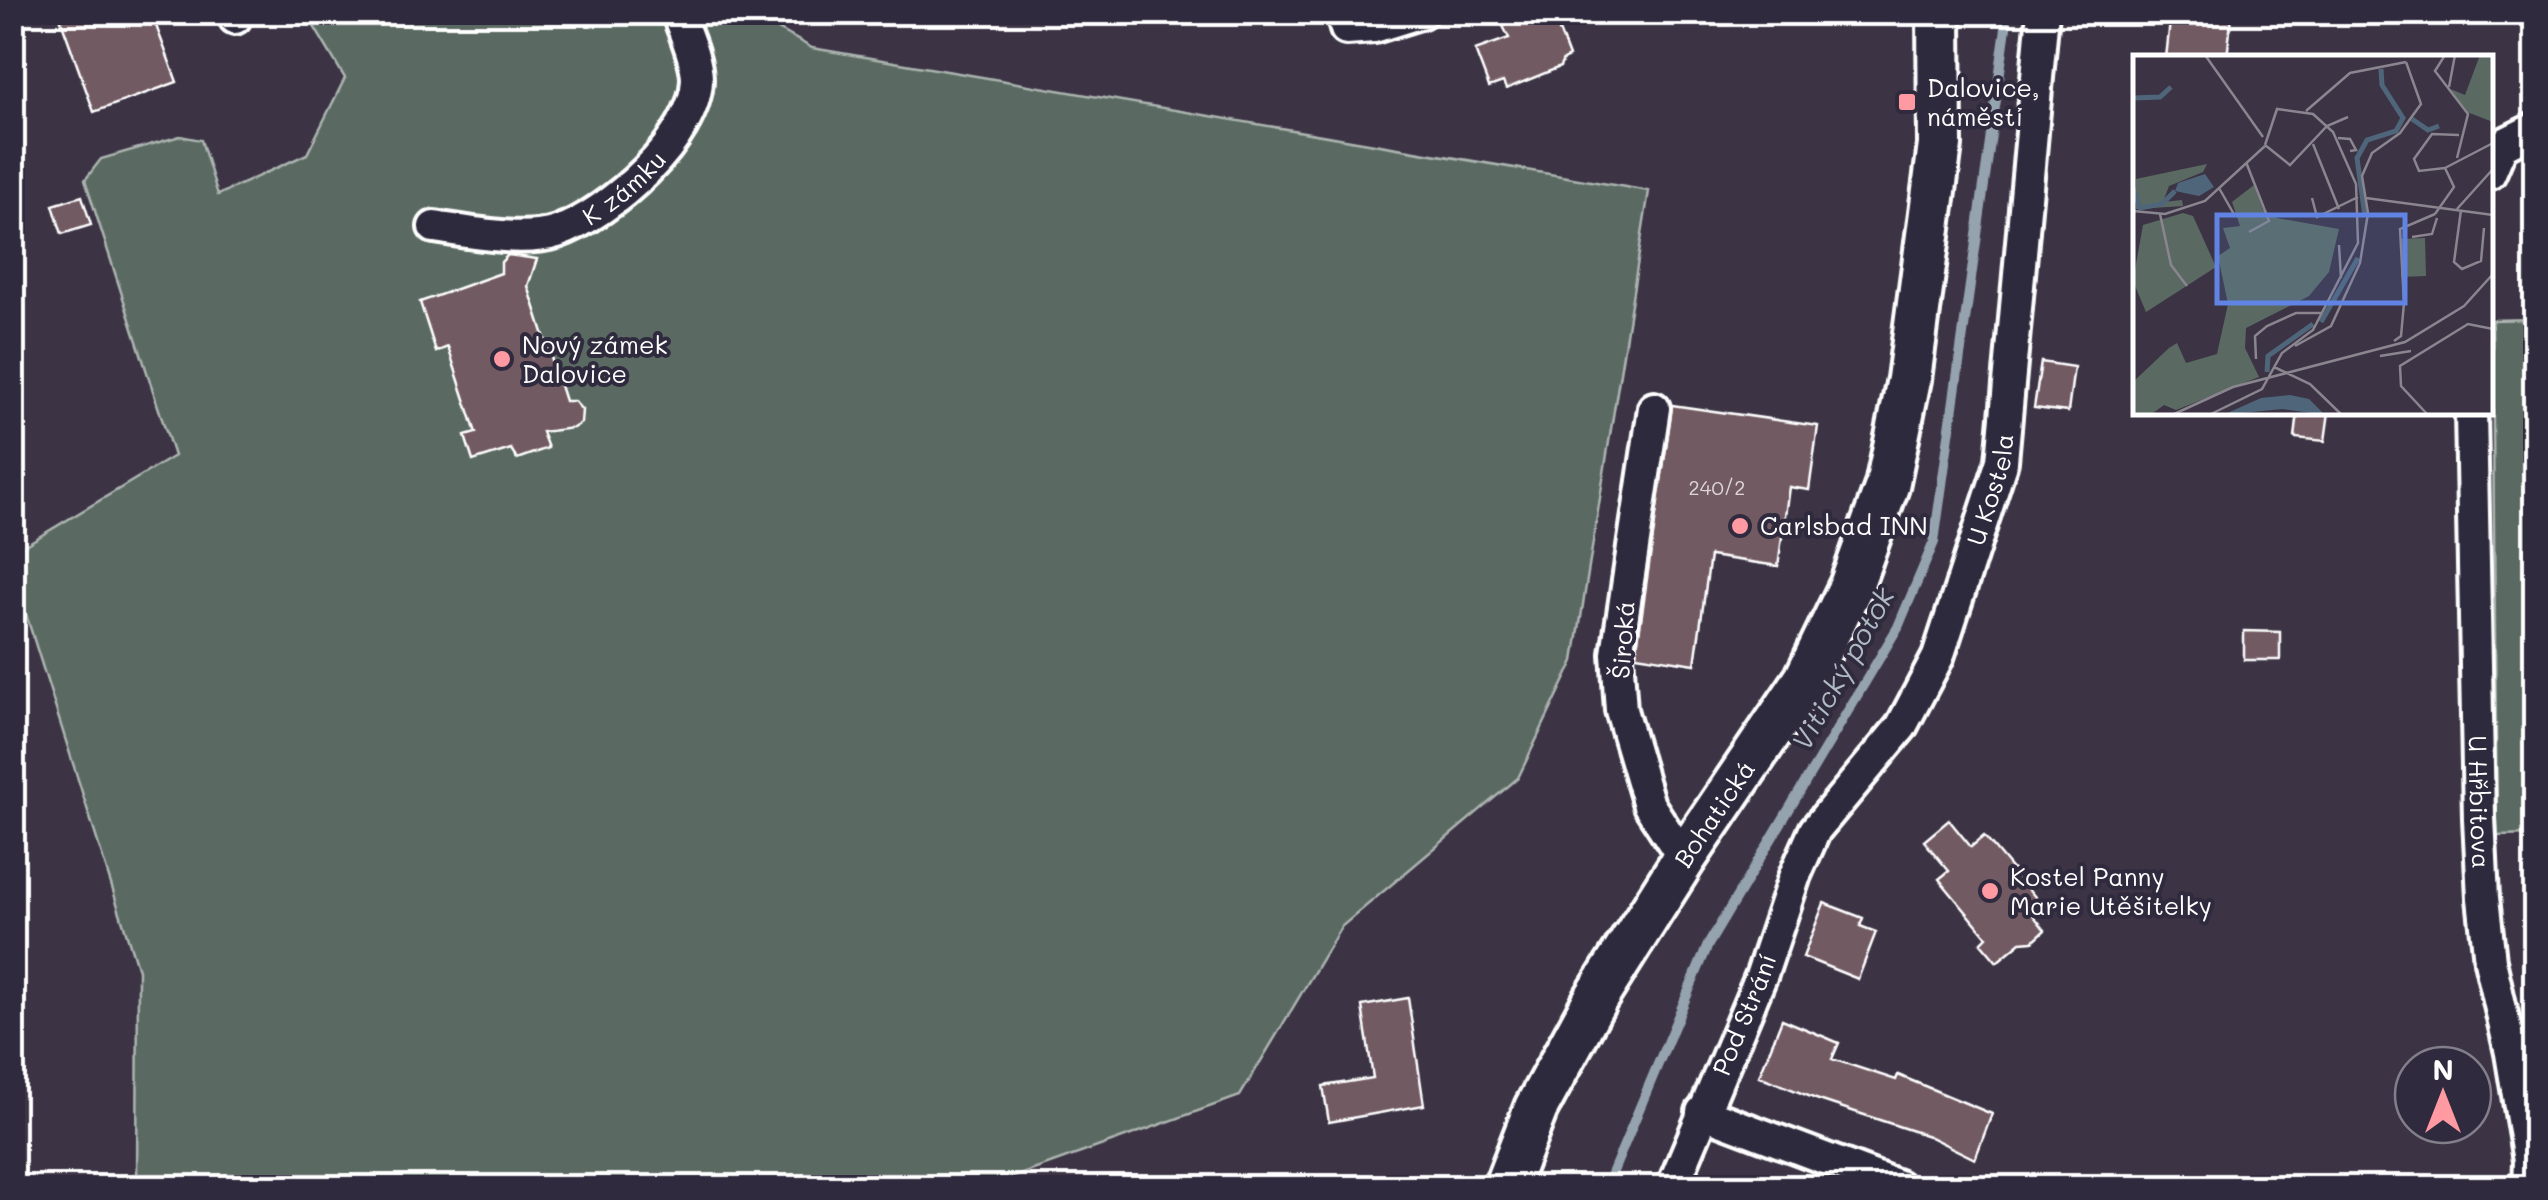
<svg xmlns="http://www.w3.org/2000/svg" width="2548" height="1200" font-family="Mali,sans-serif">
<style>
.green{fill:#5a6a62;stroke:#acb4b0;stroke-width:2.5}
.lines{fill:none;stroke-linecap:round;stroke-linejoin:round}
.stream{stroke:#95a3af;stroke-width:10}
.building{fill:#725a63;stroke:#fff;stroke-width:2.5}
.street-casing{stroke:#fff;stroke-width:38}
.secondary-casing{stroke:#fff;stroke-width:50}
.street{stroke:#2f2a3d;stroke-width:30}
.secondary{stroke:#2f2a3d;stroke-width:42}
.poi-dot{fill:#ff9aa2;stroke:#2f2a3d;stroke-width:4}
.labels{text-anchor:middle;stroke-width:8;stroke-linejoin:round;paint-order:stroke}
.number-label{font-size:20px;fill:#dcd6d8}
.poi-label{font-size:25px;fill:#fff;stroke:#2f2a3d;text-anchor:start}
.street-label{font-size:25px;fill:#fff;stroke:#2f2a3d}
.water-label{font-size:28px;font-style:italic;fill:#b0bac3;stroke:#2f2a3d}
.inset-river{fill:none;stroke:#4f667a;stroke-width:5}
.inset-road{fill:none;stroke:#8a858f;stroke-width:2.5}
.view{fill:#6183e4;fill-opacity:0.15;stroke:#6183e4;stroke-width:5}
.inset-edge{fill:none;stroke:#fff;stroke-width:5}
</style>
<rect width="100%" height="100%" fill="#3c3445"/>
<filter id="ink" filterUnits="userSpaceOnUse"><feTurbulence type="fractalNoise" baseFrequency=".01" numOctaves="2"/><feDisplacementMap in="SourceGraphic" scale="20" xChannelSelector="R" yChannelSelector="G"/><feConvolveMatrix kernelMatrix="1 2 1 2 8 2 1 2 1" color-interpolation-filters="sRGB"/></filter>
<g filter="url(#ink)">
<path class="green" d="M306,13H750L812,48L1649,191L1574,661L1518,778L1341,927L1240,1096L986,1187H137L138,970L13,573L12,553L174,456L85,180L101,159L180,136L201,140L218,195L307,154L345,78Z
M2535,319V835L2497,836L2492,320Z"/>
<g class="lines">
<path class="stream" d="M1606,1188L1708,945L1898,627L1934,542L2006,28L2004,12"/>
</g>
<path class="building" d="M58,12H151L177,82L94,112Z
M1539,12H1552L1569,57L1563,60L1560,67L1506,89L1503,82L1489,87L1475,50L1509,38L1503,26Z
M2171,12H2232L2227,58H2166Z
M82,196L91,225L62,234L53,205Z
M508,255L537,259L528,286L565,401H574L582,410L581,423L573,428L542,432L548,448L517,459L511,449L473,461L465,436L476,433L448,347L436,352L420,302L501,273V262Z
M2041,362L2074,367L2068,412L2034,408Z
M1672,405L1818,426L1809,490L1789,487L1778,566L1710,556L1695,664L1636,655Z
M2298,412H2329L2325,441L2295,438Z
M2244,631L2280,632V660H2244Z
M1949,820L1971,847L1984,836L2036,898L2026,906L2045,930L2033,941L2021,942L1997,962L1981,943L1987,937L1939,879L1949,871L1924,841Z
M1824,903L1863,918L1860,926L1876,932L1858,979L1803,957Z
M1408,998L1424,1105L1329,1122L1323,1086L1373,1078L1362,1006Z
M1782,1019L1839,1043L1832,1059L1896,1080L1898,1075L1992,1114L1975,1159L1928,1136L1816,1099L1759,1076Z"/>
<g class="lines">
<defs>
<g id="street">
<path d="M233,12L235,18"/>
<path d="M1341,12L1346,29L1374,27L1422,12"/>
<path d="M2490,173L2502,145L2536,128"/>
<path id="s1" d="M434,227C468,232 524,243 557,232C609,214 696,138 697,79C697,59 684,31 677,12"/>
<path d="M1654,408L1617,654L1621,710L1649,805L1684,859"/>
<path id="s2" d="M2471,412L2479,818L2483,898L2490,961L2511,1053L2529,1161L2528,1188"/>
<path d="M1702,1112L1898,1186"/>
<path id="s3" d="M1672,1188L1762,974L1795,875L1815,830L1901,727L1938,657L2002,461L2043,12"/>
</g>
<g id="secondary">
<path id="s4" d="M1505,1188L1536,1108L1596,998L1684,859L1806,679L1851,586L1887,486L1909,379L1940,145L1939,12"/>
</g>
</defs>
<use href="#street" class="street-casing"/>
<use href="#secondary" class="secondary-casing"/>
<use href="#street" class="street"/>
<use href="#secondary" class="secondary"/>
</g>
</g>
<g class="poi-dot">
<rect x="1897" y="92" width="20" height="20" rx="5"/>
<circle cx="502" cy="359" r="10"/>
<circle cx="1740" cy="526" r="10"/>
<circle cx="1990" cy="891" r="10"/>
</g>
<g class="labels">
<g class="number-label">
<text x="1717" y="495">240/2</text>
</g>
<g class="poi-label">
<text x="1927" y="97">Dalovice,<tspan x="1927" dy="29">náměstí</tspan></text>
<text x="522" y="354">Nový zámek<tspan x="522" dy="29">Dalovice</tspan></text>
<text x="1760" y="535">Carlsbad INN</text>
<text x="2010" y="886">Kostel Panny<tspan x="2010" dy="29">Marie Utěšitelky</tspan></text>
</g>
<g class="street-label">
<text dy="9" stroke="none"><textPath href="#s1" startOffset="205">K zámku</textPath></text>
<text dy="9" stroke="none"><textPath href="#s3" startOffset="775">U Kostela</textPath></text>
<text transform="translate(1623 640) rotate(-86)" y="9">Široká</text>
<text dy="9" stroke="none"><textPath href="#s2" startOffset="390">U Hřbitova</textPath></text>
<text dy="9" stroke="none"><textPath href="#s4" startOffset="430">Bohatická</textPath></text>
<text dy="9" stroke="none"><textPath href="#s3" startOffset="188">Pod Strání</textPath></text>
</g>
<g class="water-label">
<text transform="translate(1843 669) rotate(-61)" y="10">Vitický potok</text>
</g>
</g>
<g transform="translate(2133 55)">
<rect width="360" height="360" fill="#3c3445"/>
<path d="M347,0H360V67L334,57L317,34L332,40ZM74,109L70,117L36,131L30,147L49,145L50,151L3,154V124ZM121,130L130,155L144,163L206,174L196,217L176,241L113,273L112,293L126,322L43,355L31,350L17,360H0V327L36,293L44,288L53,308L84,299L95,249L85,201L97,193L90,173L107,171L99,147ZM50,158L60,161L83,212L13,257L0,226L10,170ZM292,183L293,221L268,222V184Z" fill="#5a6a62"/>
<path d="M72,119L81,132L66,141L42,136L45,128ZM157,340L176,344L192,360L149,354L90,360L128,343Z" fill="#4f667a"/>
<path class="inset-river" d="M0,43L27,42L38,32M279,64L295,75L306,71M0,133L7,153L29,149L42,136M232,161L224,103L234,85L263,76L270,63L249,30L248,14M188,267L225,203M134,317L135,301L180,269"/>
<path class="inset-road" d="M72,0L130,82M312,0L302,16L335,59L324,103M316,32L322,0M173,56L217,18L273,7M205,83L217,84L223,95L217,96M180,89L206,154M132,90L157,110L194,71L215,62M113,107L136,166L116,177M312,113L286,116L281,104L299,79L326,80M312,113L360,88M86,133L102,161M179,143L184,162L225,142M233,143L360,160M324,154L360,114M328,155L321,207L329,214L348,206L351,173M0,156L32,159L72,146L132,91M27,159L38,210L54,231M302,159L321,132L312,113M279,182L299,179L304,163M206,190L208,223M261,286L268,281L271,248L267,174L302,159M162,291L198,271L227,208L235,158L229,121L239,98L267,78L288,49L273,7M247,301L278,296M123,304L122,281L134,271L163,258H190M141,312L177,329L209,360M39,360L100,332L272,287L331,251L360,219M76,360L129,334L149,298L180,275L225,188L223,129L200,77L180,59L144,54L132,90M295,360L268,331L267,311L335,269L360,274"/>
<path class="view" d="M84,160H272V248H84Z"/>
<rect width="360" height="360" class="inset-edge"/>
</g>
<rect width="2548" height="1200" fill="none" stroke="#2f2a3d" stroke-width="50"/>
<rect x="25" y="25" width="2498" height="1150" fill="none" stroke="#fff" stroke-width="4" filter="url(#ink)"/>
<g transform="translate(2443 1095)"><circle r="48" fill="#2f2a3d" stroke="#827f8b" stroke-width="2.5"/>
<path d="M0-8L18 38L0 25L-18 38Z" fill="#ff9aa2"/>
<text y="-15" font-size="28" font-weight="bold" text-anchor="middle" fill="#ffffff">N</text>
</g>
</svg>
